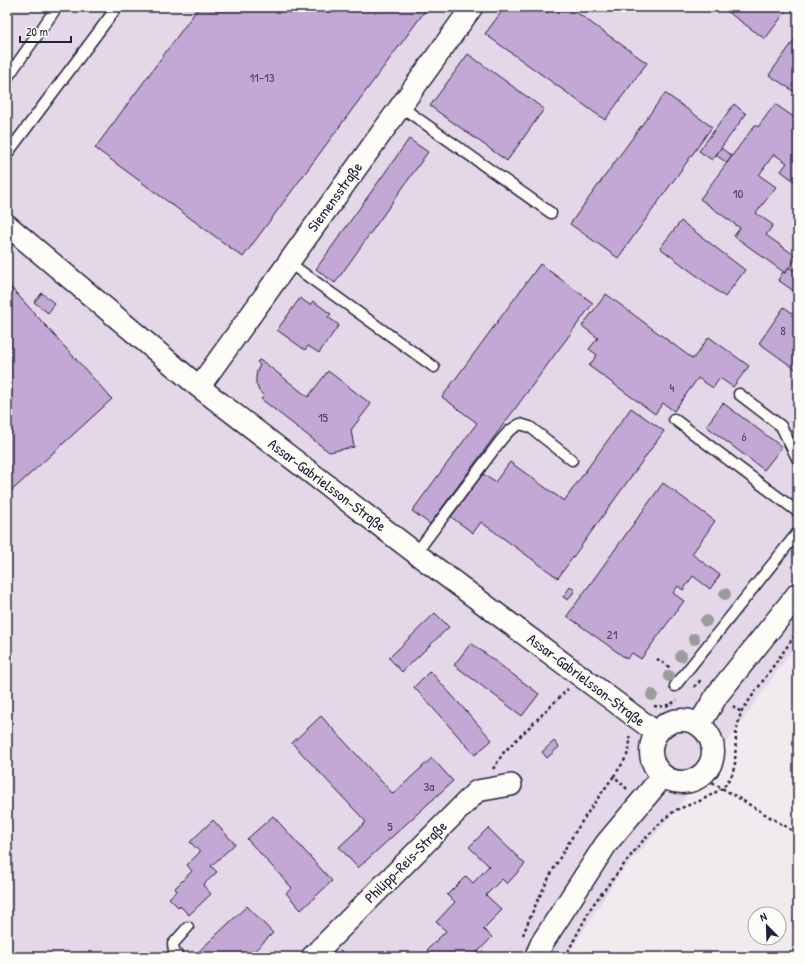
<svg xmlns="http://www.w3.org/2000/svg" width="805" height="964" font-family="'Patrick Hand',sans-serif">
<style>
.built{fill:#e3d7e8}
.building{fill:#c3a7d4;stroke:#22223b}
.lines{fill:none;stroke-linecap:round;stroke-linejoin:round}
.service-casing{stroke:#22223b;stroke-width:13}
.minor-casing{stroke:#22223b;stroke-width:24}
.tertiary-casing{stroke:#22223b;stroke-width:25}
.path{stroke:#22223b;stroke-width:2.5;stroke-dasharray:3 3;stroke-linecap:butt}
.service{stroke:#fdfcf7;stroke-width:10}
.minor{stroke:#fdfcf7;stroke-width:21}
.tertiary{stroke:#fdfcf7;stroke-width:22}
.tree{fill:#9a9b9b}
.labels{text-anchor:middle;stroke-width:3;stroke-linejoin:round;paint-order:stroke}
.number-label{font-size:13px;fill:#4a4361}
.street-label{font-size:15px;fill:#22223b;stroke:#fdfcf7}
</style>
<rect width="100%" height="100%" fill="#f1ebf0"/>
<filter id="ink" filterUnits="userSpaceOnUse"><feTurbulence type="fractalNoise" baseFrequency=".025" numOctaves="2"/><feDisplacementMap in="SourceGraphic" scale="8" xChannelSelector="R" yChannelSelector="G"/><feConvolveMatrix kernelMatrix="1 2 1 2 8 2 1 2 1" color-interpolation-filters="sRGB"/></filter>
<g filter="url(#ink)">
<path class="built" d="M7,7H798V641L748,713L667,821L617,877L567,957H7Z"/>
<path class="building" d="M199,7H428L243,257L95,148Z
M505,7H538L547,13L552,7H569L647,63L605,120L485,34Z
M721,7H789L765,39Z
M798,35V94L769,75Z
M468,54L544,109L507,161L430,106Z
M665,93L712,127L618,258L570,224Z
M734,104L746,114L712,160L699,151Z
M775,104L798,120V184L781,171L787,163L774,154L759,175L776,187L756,213L773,225L766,235L797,257L785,273L734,236L740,228L700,199L755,125L758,127Z
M409,139L428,152L335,283L316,269Z
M721,148L732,156L727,163L716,155Z
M681,221L745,270L725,297L660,248Z
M540,264L593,303L430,524L412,511L477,423L442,397Z
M789,267L798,273V294L778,280L783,272L785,273Z
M7,283L112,399L7,495Z
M42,293L55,304L48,313L34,302Z
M606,294L693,359L709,337L749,366L733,387L720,378L713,388L698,378L674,411L663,403L655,414L589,366L597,355L589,349L598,338L582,326Z
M300,298L310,305L313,301L331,314L328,317L339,325L319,353L308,346L305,350L277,330Z
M784,307L798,317V371L759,343Z
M259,360L265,363L308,397L328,371L371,404L351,430L354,447L329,452L261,399L264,396L259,391L256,383V377L257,371L260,365L257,362Z
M723,403L782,447L764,470L706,426Z
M631,408L664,431L558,578L481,522L473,533L451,517L483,474L495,482L510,462L564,501Z
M663,483L715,521L692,554L720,575L710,589L693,576L683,590L678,586L673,593L684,601L641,659L632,653L627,659L567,616Z
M570,587L575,590L568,600L563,597Z
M435,613L449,627L402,672L389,658Z
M471,643L539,694L522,716L454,665Z
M430,671L492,740L475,755L414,687Z
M321,716L393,794L432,758L453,781L358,868L339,847L366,822L292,743Z
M554,741L559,747L547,758L542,752Z
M273,816L332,881L301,910L286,893L292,888L247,839Z
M213,820L235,844L211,866L217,872L203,885L211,894L189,915L180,906L179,908L169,898L177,891L175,888L192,871L187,865L200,852L190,842Z
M488,828L525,864L507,884L502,879L486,895L502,910L483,929L492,937L473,957H435L427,950L446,931L436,922L455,902L447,895L466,876L473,883L489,866L469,847Z
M247,906L273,933L248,957H199L196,954Z"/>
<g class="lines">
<defs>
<path id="service" d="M7,78L57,7
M400,106L551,213
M7,154L117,7
M288,262L434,367
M739,394L781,426L798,460
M674,419L798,512
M416,553L501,440L509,431L520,424L530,427L572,460
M675,686L798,532
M179,957L174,952L173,944L188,927"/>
<path id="minor" d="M7,225L199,387L422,558L657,733
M199,387L472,7
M312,957L477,791L511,785"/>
<path id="tertiary" d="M651 751a31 31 0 1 1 62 0a31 31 0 1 1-62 0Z
M699,725L717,695L798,594
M536,957L542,943L606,844L663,776"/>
</defs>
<use href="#service" class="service-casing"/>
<use href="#minor" class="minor-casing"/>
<use href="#tertiary" class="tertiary-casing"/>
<path class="path" d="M657,659L672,669
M694,687L700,681L702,683
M654,706C662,708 671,705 677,700
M733,706L741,712
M493,769L504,752L568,689
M702,776L798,834
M627,789L614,776C622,764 633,751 629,736
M523,935C545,878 577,825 614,776
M565,957L592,906L639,845L664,819L676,810L702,800L723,788L732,775L735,764L736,733L741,712L798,631"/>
<use href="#service" class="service"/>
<use href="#minor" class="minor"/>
<use href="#tertiary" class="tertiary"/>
</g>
<g class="tree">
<circle cx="725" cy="594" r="6"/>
<circle cx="706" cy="621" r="6"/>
<circle cx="694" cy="639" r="6"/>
<circle cx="681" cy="656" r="6"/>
<circle cx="669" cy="676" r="6"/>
<circle cx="652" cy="695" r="6"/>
</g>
</g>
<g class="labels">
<g class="number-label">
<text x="262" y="82">11-13</text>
<text x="738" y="198">10</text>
<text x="783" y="335">8</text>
<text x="672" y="392">4</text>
<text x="323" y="422">15</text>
<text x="744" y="441">6</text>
<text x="612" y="639">21</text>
<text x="429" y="791">3a</text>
<text x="390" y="831">5</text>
</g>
<g class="street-label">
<text transform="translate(335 197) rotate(-54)" y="5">Siemensstraße</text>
<text transform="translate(327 485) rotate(37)" y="5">Assar-Gabrielsson-Straße</text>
<text transform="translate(586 680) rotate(37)" y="5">Assar-Gabrielsson-Straße</text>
<text transform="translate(406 862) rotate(-45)" y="5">Philipp-Reis-Straße</text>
</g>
</g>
<rect width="805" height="964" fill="none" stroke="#fdfcf7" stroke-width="24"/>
<rect x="12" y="12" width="781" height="940" fill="none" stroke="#22223b" stroke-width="1.5" filter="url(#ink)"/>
<g transform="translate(767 926) rotate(337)"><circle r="19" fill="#fdfcf7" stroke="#a5a5ac"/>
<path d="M0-3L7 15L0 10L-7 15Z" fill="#22223b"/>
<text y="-6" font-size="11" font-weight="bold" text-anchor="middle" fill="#22223b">N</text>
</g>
<path d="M20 36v6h51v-6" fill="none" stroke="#22223b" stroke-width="2"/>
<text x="26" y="36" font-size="12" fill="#22223b" stroke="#fdfcf7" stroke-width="3" paint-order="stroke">20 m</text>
</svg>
